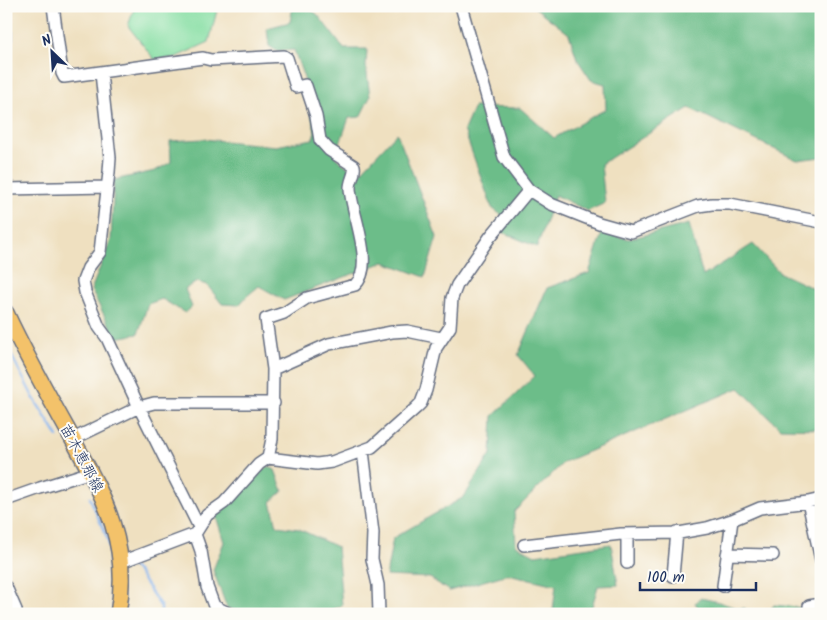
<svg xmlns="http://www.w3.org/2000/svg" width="827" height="620" font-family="Kalam,'Klee One',sans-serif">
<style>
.green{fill:#85dea3;stroke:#508680}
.forest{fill:#6cbd89;stroke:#447674}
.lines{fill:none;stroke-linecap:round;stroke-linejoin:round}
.stream{stroke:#80b0eb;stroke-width:2.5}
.minor-casing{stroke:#656d80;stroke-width:14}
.major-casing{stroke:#656d80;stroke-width:18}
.minor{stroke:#fff;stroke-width:11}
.major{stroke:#f3c26a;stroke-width:15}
.labels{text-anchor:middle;stroke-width:4;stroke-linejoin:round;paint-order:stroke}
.street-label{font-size:15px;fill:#1b2f5e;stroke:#fdfcf7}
</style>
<rect width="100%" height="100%" fill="#fdfcf7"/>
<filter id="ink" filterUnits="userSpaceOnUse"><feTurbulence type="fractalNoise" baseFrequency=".02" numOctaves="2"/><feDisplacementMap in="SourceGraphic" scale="10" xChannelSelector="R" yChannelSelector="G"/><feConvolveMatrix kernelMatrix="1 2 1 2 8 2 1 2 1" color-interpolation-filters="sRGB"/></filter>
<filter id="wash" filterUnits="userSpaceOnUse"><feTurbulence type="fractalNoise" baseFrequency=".0096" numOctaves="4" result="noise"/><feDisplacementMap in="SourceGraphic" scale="20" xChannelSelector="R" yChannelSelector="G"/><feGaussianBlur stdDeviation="1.12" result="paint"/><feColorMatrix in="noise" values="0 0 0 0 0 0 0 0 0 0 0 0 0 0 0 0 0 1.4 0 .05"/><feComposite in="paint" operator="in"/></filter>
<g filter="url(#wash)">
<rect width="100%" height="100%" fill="#efe0c0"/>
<path class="green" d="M135,6H218L209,42L174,58L154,59L128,26Z"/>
<path class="forest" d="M293,6H304L317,14L344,49H367L366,66L370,97L360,117L349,118L335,157L358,175L397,133L437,237L425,277L384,262L284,300L259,286L247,296L239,305L222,304L207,285L197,282L185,289L192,307L185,313L162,299L148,304L138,334L116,338L91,290L111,240L114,180L155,171L171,162L170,141L203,139L276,146L313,139L315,132L304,78L294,50L277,51L269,46L267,28L290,22Z
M533,6H821V157L797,160L689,108L601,164L605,203L588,211L555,195L537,247L502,232L508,220L492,208L464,130L474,107L520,108L554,138L606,109L605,84L591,80L577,59L569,34Z
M689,224L703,276L753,244L780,273L821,292V429L780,428L739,388L564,462L514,512L516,545L535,555L611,544L618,585L598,586L590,613L553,611L556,585L508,574L449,591L430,578L386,576L393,538L464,497L491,454L493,416L535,376L518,355L547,288L589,273L602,233L629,239Z
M268,466L275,470L283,491L271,502L277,526L299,529L337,547L342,605L323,614H249L227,608L213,570L224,542L216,516Z
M701,598L719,602L739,609L745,608L746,614H699L700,610L695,603Z
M774,605L805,608L806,614H773L771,609Z"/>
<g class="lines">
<path class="stream" d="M6,24L12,32V40L7,76L6,124
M6,345L33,397L58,437
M90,498L108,540L112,563
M129,564L138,572L161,607V614
M803,612V614"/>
</g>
</g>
<g filter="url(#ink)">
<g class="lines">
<defs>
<path id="minor" d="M53,6L62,73L64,77L203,58L211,60L284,56L287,58L296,87L305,85L306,86L316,116L320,140L329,150L354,166C356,173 350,180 350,188C351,212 376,266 355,285L307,298L284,313L266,319L273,369
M461,6L504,157L529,190L551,204L599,223L631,232L698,206L712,204H730L821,222
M101,73L110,158L109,172L100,252L88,268L83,281L85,292L99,327L107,338L139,407L199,527
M6,189L107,187
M73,439L139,407L154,403H274
M363,451L373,533L372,559L378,585L379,614
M268,458L272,439L273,369L329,344L392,332L407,331L441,338
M821,499L808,502L821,560
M6,500L40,488L91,472
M195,534L201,551L207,587L214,606L230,614
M524,545L621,534L679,533L707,528L732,520
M727,554L773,555
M121,562L195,534L207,515L224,503L259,464L268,458L317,464L332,462L372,447L416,408L421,403L426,390L436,348L450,327L452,298L457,285L490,237L529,190
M627,563V534
M673,576L677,532
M723,586L732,520L760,508L808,502
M6,587L16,610L7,614
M810,614L809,606L821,604"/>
<path id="major" d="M6,313C26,356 49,397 72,438C104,497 131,544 118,614"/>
</defs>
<use href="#minor" class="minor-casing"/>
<use href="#major" class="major-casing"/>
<use href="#minor" class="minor"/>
<use href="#major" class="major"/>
</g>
</g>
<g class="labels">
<g class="street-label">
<text transform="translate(82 458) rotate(62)" y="5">苗木恵那線</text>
</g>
</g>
<rect width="827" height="620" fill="none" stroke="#fdfcf7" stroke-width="25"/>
<g transform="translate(52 52) rotate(335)" stroke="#fdfcf7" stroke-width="4" paint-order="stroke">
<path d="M0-4L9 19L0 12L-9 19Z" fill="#1b2f5e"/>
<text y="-8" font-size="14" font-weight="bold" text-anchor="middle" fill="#1b2f5e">N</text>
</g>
<path d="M640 582v8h116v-8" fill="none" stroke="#1b2f5e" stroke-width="2.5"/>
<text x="647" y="582" font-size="15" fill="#1b2f5e" stroke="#fdfcf7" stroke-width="4" paint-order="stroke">100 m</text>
</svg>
